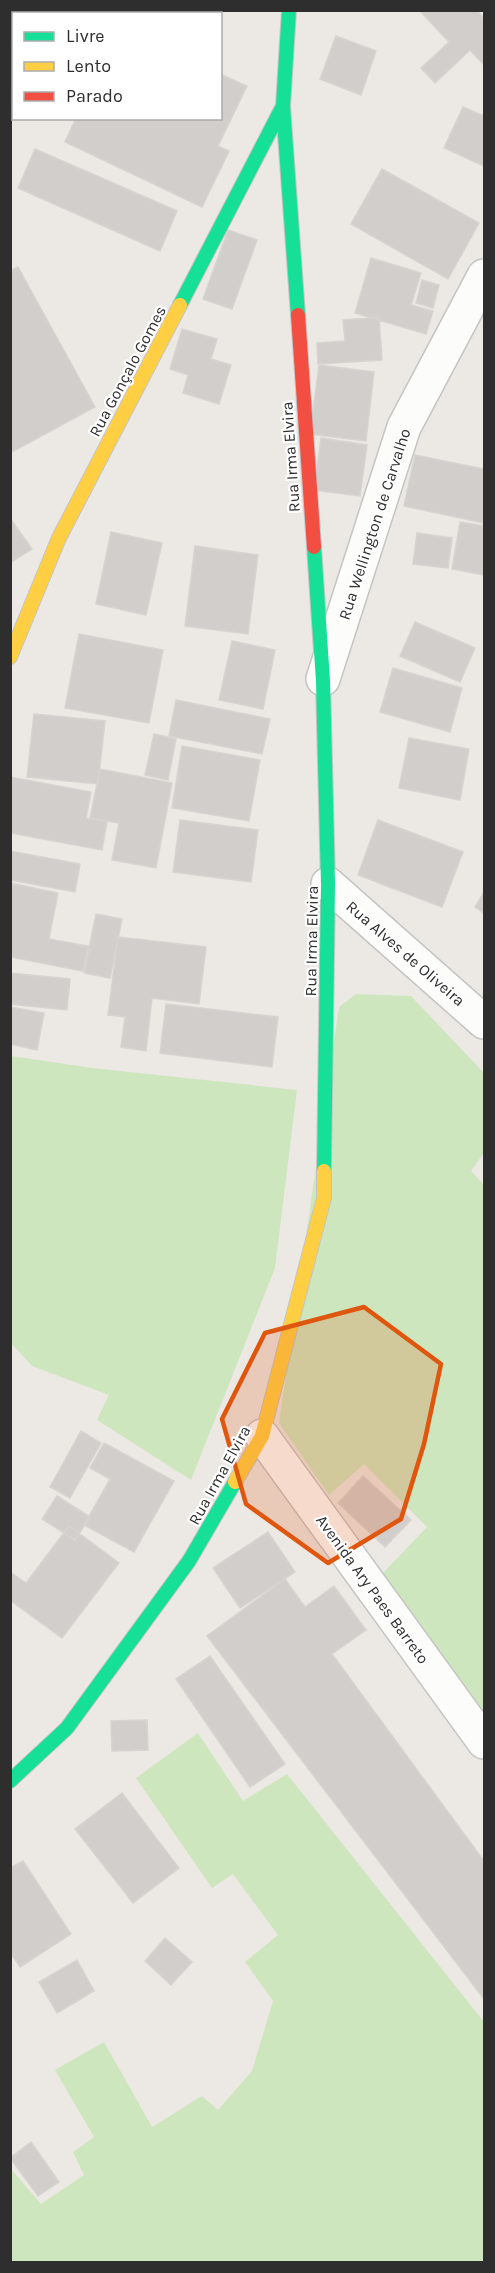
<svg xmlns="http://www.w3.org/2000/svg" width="495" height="2273" font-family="Karla,sans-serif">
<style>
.green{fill:#cee6be}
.building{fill:#d1cecb;stroke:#d7d4d0;stroke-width:1.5}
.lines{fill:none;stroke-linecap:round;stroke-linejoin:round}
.street-casing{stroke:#c5c4c5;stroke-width:36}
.fast-casing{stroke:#c5c4c5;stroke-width:16}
.slow-casing{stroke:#c5c4c5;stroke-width:16}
.jam-casing{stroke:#c5c4c5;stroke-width:16}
.street{stroke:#fcfcfb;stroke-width:33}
.fast{stroke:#16e098;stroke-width:14}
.slow{stroke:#ffcf43;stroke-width:14}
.jam{stroke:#f24e42;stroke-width:14}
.marked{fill:#df570e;fill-opacity:0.2;stroke:#df570e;stroke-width:4.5;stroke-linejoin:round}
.labels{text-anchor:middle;stroke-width:4.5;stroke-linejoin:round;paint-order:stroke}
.street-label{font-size:16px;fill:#2e2e2e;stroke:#fff}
</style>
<rect width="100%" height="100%" fill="#ece8e4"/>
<path class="green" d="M356,994L411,996L484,1073V1153L471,1171L484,1185V1720L382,1574L427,1527L364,1464L329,1495L279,1423L339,1007Z
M11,1056L92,1068L297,1090L275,1268L191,1480L97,1420L109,1395L32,1366L11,1343Z
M198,1733L243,1801L287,1774L484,2022V2262H11V2169L41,2204L84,2175L73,2152L94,2137L55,2070L104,2042L152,2127L202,2096L218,2110L252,2071L273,2001L245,1962L278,1935L233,1874L212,1888L136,1778Z"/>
<path class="building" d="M419,10H477L484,19V65L470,50L435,83L421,68L449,42Z
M336,36L376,51L361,95L320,79Z
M220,74L247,86L218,146L229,151L202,207L65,142L76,118H220Z
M463,107L484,116V166L444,148Z
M35,149L177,211L160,251L18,188Z
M382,169L479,223L448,279L351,224Z
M228,230L257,240L232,309L203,299Z
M371,258L421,273L411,305L433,311L426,334L355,313Z
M18,267L95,407L10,453V271Z
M422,280L439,285L433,308L416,303Z
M379,317L382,360L318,364L317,343L345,341L343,320Z
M182,329L217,339L211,359L231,365L219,404L183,393L188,375L170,369Z
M319,365L374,372L366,441L310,434Z
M321,438L367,445L360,496L314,490Z
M415,455L484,469V523L404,506Z
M10,518L32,549L10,563Z
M460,522L484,526V575L452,569Z
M111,532L162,543L146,615L96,604Z
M417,533L452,538L448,568L413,564Z
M195,546L258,555L248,634L185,626Z
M415,622L475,648L460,682L400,656Z
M79,634L163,650L149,723L65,708Z
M232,641L275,650L263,709L219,700Z
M393,668L462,688L450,732L380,712Z
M176,700L270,719L262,754L169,736Z
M34,714L105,721L98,784L27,777Z
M154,734L176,739L168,780L145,775Z
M409,738L469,749L460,800L399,788Z
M182,746L260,760L249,821L172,808Z
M100,769L172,783L156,868L112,860L119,823L90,818Z
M10,777L91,792L86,818L107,822L102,850L10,833Z
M180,820L258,830L251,882L173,872Z
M378,820L463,852L442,907L358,875Z
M10,851L80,864L75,892L10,880Z
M10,883L58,893L49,939L88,946L83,971L10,957Z
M484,892V913L475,907Z
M96,914L122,919L110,978L84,973Z
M118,937L206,947L199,1004L152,998L146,1051L121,1047L125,1017L108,1015Z
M10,973L70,979L67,1010L10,1004Z
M166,1004L278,1017L272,1067L160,1053Z
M10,1007L44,1013L37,1050L10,1044Z
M81,1431L101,1443L70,1498L50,1487Z
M104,1443L174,1481L134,1552L84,1525L110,1479L90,1468Z
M363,1476L411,1520L385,1547L338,1503Z
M57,1496L90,1517L75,1540L42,1519Z
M69,1526L119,1563L62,1638L10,1600V1572L26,1583Z
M268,1532L295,1572L240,1608L213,1568Z
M285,1579L305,1607L334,1586L366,1630L332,1654L484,1861V1999L207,1636Z
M210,1656L285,1764L250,1787L176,1679Z
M147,1720L148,1750L112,1751L111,1721Z
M122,1793L179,1868L133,1903L75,1829Z
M23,1861L71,1934L20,1967L10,1952V1868Z
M165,1938L192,1962L171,1985L145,1961Z
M77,1960L94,1991L57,2013L39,1982Z
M31,2142L59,2182L38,2196L10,2158Z"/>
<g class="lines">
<defs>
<path id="street" d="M323,679L404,427L484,276
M328,884L484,1022
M262,1436L484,1742"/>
<path id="fast" d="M289,10L283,106L298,315
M82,14L84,10
M10,102L14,98
M180,305L283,106
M314,547L323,681L328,884L324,1171
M10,1781L67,1728L189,1561L235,1482"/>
<path id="slow" d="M10,657L59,538L180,305
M235,1482L262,1436L324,1198V1171"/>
<path id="jam" d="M298,315L314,547"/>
</defs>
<use href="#street" class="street-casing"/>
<use href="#fast" class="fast-casing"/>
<use href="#slow" class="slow-casing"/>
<use href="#jam" class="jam-casing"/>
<use href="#street" class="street"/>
<use href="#fast" class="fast"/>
<use href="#slow" class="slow"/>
<use href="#jam" class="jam"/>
</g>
<path class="marked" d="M364,1307L441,1364L424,1444L401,1519L328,1563L246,1504L222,1419L265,1333Z"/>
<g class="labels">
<g class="street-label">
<text transform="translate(127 371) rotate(-62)" y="6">Rua Gonçalo Gomes</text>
<text transform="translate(290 457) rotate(-94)" y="6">Rua Irma Elvira</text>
<text transform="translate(374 524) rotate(-72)" y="6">Rua Wellington de Carvalho</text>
<text transform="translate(311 941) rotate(-89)" y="6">Rua Irma Elvira</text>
<text transform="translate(406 953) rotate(41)" y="6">Rua Alves de Oliveira</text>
<text transform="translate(219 1475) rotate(-61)" y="6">Rua Irma Elvira</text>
<text transform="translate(373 1589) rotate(54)" y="6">Avenida Ary Paes Barreto</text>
</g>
</g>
<rect width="495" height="2273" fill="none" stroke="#2e2e2e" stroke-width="24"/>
<rect x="12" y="12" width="210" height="108" fill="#ffffff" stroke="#ababab" stroke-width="1.5"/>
<rect x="24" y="32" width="30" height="9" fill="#16e098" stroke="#ababab" stroke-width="1.5"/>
<text x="66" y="42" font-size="18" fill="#2e2e2e">Livre</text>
<rect x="24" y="62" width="30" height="9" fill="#ffcf43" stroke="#ababab" stroke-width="1.5"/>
<text x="66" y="72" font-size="18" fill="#2e2e2e">Lento</text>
<rect x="24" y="92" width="30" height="9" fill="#f24e42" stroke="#ababab" stroke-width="1.5"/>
<text x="66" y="102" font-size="18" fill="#2e2e2e">Parado</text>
</svg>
